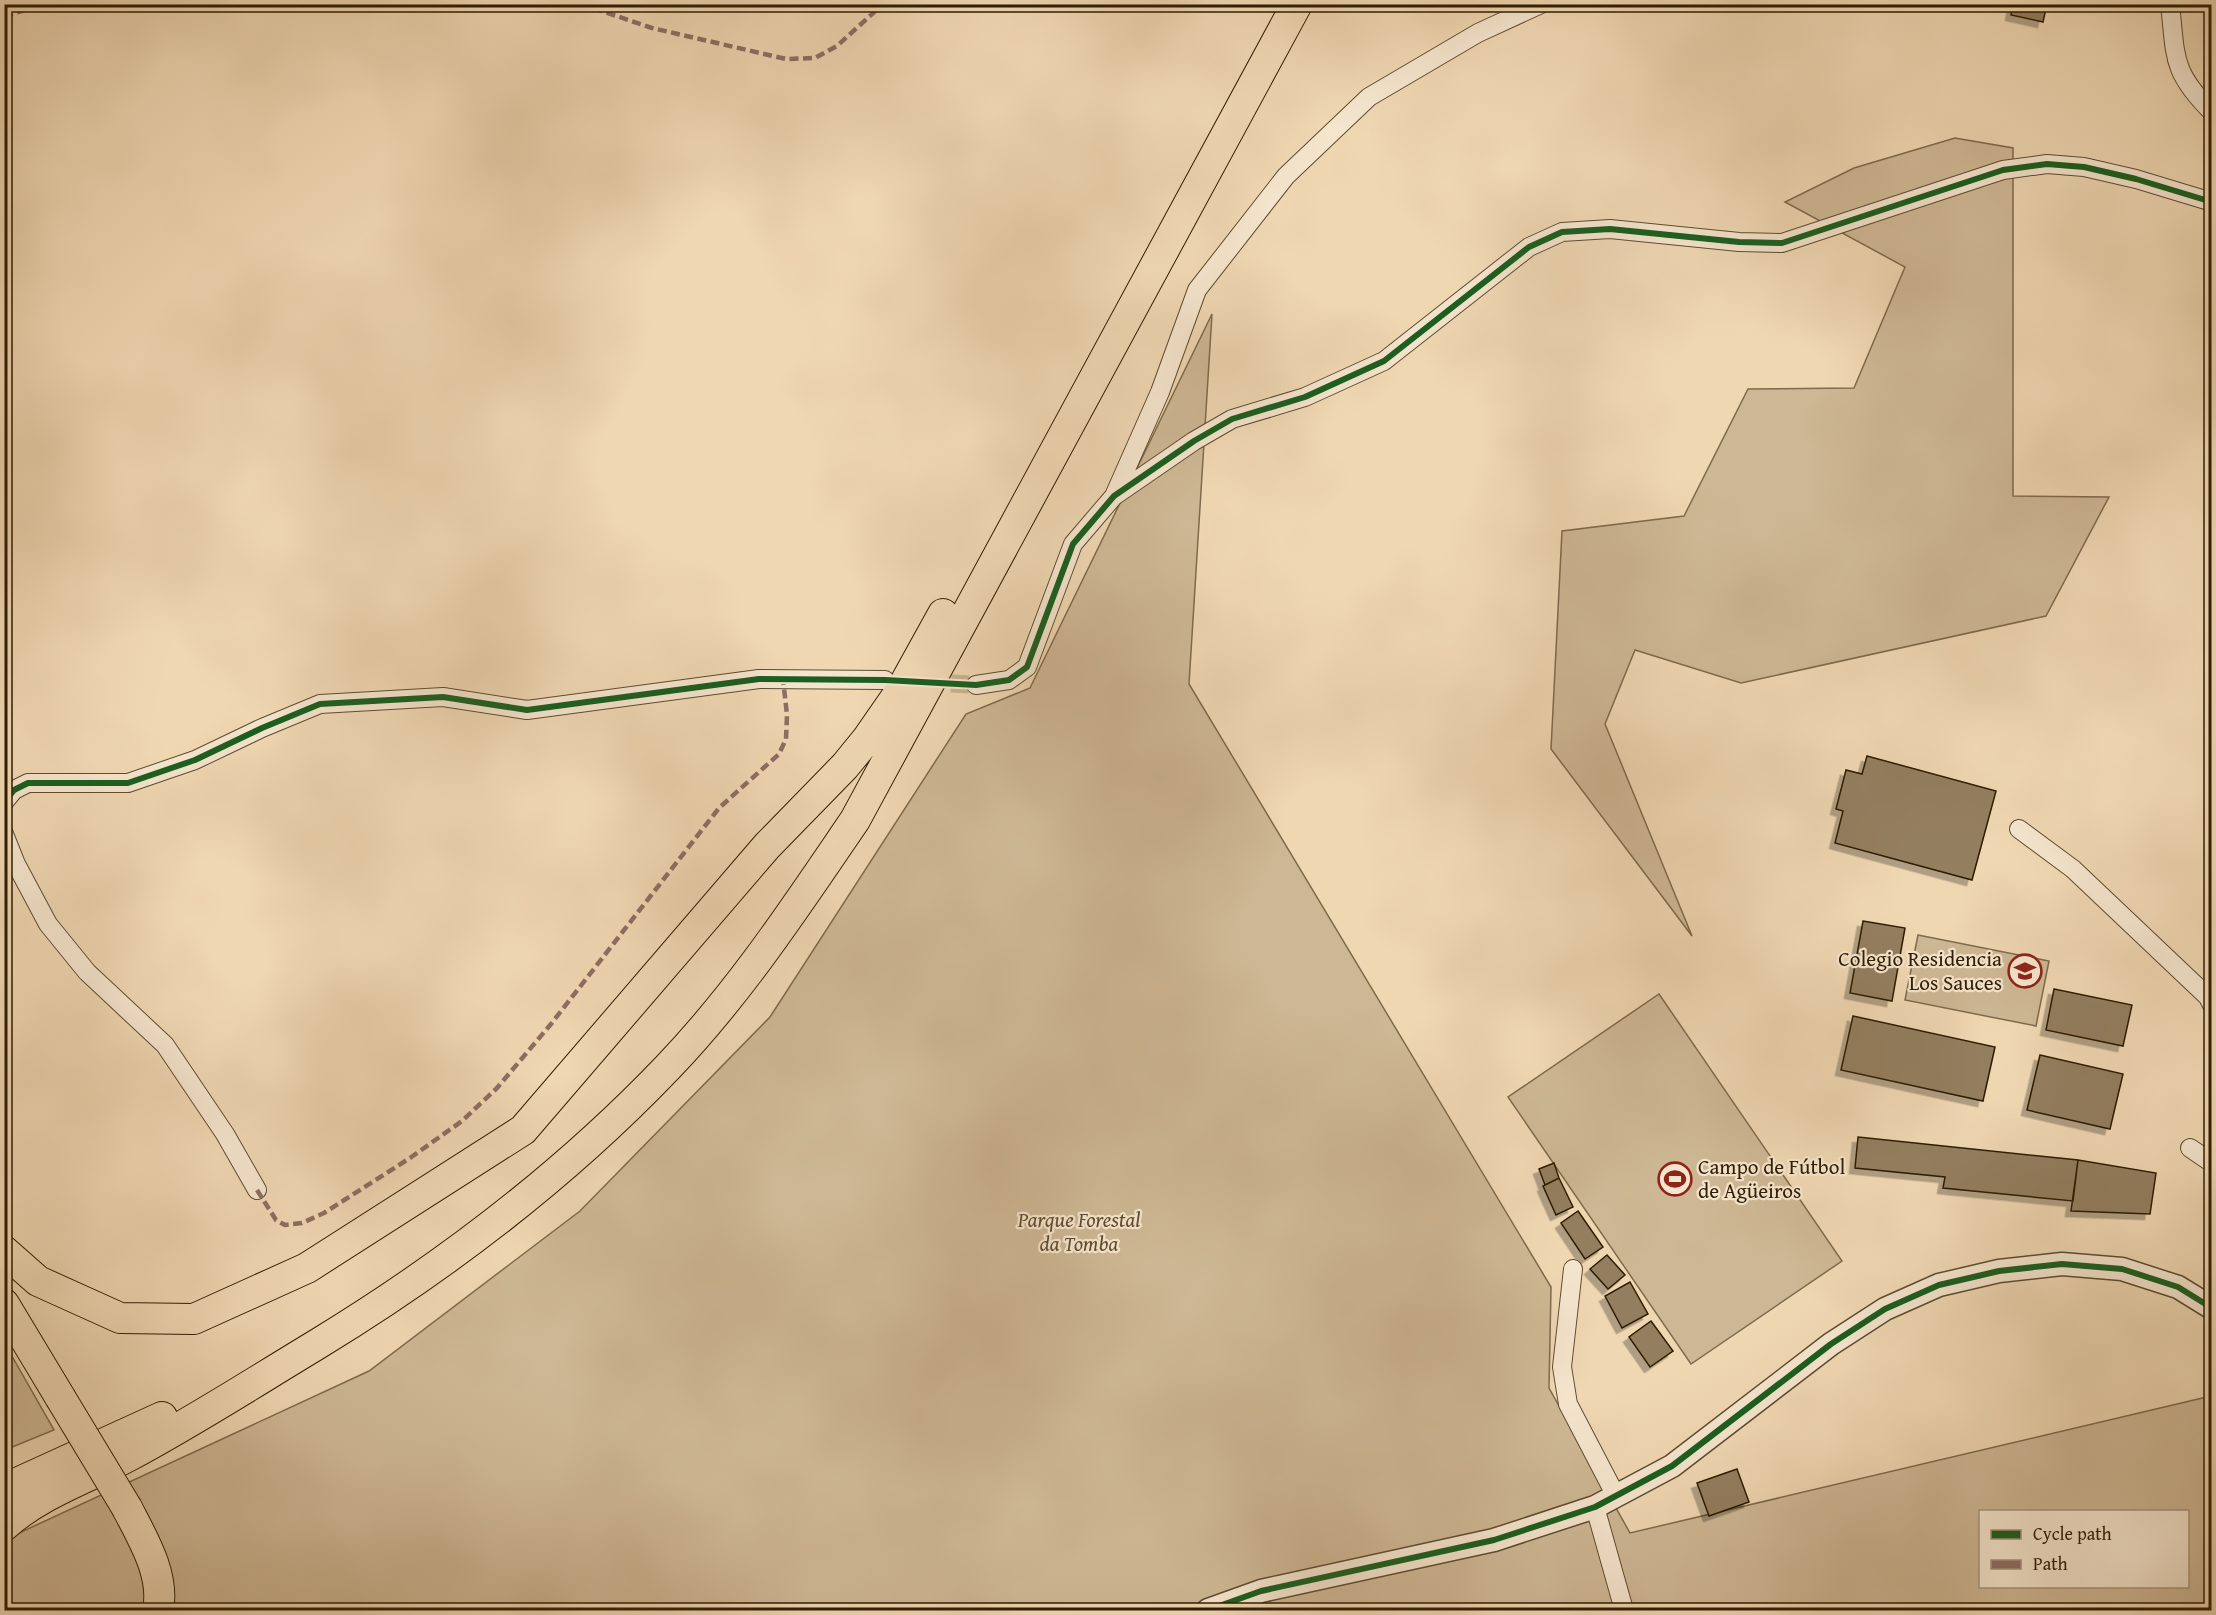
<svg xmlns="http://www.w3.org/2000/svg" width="2216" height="1615" font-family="'Gentium Book Plus',serif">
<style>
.green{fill:#ceb794;stroke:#7e6a4c;stroke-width:1.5;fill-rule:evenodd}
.building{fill:#937e5e;stroke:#2f1d03;stroke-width:1.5;filter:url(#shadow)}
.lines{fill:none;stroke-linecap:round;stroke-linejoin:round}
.minor-tunnel{stroke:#c9b28f;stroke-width:18;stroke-dasharray:18 9;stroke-linecap:butt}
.minor-casing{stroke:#5f4c2f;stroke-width:20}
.tertiary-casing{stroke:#5f4c2f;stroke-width:25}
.trunk-casing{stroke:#2f1d03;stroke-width:32}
.minor{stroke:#f5e5cd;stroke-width:18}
.tertiary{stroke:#f5e5cd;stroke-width:22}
.trunk{stroke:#efd7b2;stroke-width:30}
.trunk-bridge-casing{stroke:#2f1d03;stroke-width:32;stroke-linecap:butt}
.trunk-bridge{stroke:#efd7b2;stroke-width:30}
.quiet{stroke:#8d6e63;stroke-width:4.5;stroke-dasharray:9 4.5;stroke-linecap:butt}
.cycleway-casing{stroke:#f5e5cd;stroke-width:10}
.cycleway{stroke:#1b5e20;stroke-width:6}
.labels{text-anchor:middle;stroke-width:4.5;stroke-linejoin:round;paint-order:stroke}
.poi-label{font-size:21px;fill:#2f1d03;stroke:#f5e5cd;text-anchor:end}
.park-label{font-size:21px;font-style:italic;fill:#5f4b2e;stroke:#f5e5cd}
</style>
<defs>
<filter id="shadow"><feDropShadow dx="-5.5" dy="5.5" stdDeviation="0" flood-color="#0004"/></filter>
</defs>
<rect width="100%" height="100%" fill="#efd7b2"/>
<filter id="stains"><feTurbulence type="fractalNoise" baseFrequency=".00333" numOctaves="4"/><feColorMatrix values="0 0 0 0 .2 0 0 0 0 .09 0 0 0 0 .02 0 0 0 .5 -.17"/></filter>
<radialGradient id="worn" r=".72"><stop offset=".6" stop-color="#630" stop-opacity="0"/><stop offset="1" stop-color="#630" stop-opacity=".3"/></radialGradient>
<path class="green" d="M1955,138L2013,148V496L2109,497L2046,616L1741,683L1635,650L1605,724L1692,936L1551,749L1562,531L1684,516L1748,389L1854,388L1905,267L1785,202L1854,168Z
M1212,314L1189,684L1551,1287L1549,1388L1630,1533L2211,1396V1610H5L4,1540L369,1371L580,1211L770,1017L966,714L1030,688ZM1980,1512H2188V1586H1980Z
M1918,935L2049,961L2036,1026L1905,1000Z
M1659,994L1842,1261L1691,1364L1508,1097Z
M5,1344L54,1430L5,1450H4Z"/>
<path class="building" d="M2013,4H2047L2043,22L2011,15Z
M1867,756L1996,791L1972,880L1835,843L1843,811L1836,809L1846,770L1862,774Z
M1863,921L1905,928L1892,1001L1850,993Z
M2054,989L2132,1005L2123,1046L2046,1030Z
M1853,1016L1995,1047L1983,1101L1841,1070Z
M2040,1055L2123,1074L2110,1129L2027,1110Z
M1858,1137L2078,1160L2073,1201L1943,1188L1945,1177L1855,1168Z
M2078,1160L2156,1173L2150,1214L2071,1211Z
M1554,1163L1559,1178L1545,1185L1539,1169Z
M1559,1178L1573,1207L1556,1215L1543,1186Z
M1578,1211L1603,1247L1585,1259L1561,1223Z
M1607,1255L1625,1275L1608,1289L1590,1269Z
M1630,1282L1648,1314L1622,1328L1605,1296Z
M1651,1321L1673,1351L1650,1367L1629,1337Z
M1737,1469L1749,1502L1709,1516L1697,1483Z"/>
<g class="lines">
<path class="minor-tunnel" d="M924,682L976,685"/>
<defs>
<path id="minor" d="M2170,4C2176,57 2171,71 2212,112
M1114,496L1160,392L1197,290L1286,176L1369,97L1478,33L1541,4
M976,685L1009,680L1027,667L1073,544L1114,496L1194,441L1232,419L1305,397L1384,361L1529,247L1562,232L1610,229L1739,242L1782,243L2003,170L2047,164L2084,167L2136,179L2212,202
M4,802L14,790L28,783H128L195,760L262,728L320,704L443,697L527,710L759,679L885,680
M2019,829L2073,869L2208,997L2212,1005
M4,834L16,864L48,924L87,972L165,1045L225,1134L257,1190
M2190,1148L2212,1163
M1573,1269L1562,1367L1568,1404L1616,1496
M1595,1507L1624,1610"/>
<path id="tertiary" d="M1208,1610L1261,1591L1494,1540L1595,1507L1672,1466L1831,1344L1885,1309L1939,1285L1999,1271L2062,1264L2122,1269L2178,1287L2212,1308"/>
<path id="trunk" d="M4,1251L38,1281L120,1318L194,1319L307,1268L523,1130L767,846L845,766L867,739L901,690L943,614
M4,1304L60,1397
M4,1489L162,1417
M127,1508C143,1539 165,1575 158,1610
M4,1526C39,1494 86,1479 127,1457C191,1423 253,1383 316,1345C444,1267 564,1176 668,1067C740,992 797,905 855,820L1297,4"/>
</defs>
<use href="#minor" class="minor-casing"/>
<use href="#tertiary" class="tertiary-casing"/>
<use href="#trunk" class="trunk-casing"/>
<use href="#minor" class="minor"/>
<use href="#tertiary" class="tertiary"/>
<use href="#trunk" class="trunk"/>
<defs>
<path id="trunk-bridge" d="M60,1397L127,1508"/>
</defs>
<use href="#trunk-bridge" class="trunk-bridge-casing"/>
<use href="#trunk-bridge" class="trunk-bridge"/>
<path class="quiet" d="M581,4L652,28L786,59L815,58L837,46L883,4
M4,16L46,4
M257,1190L276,1220L285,1225L302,1223L324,1213L410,1158L462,1121L497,1088L551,1024L719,808L779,754L786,739L787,715L783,679"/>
<defs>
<path id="cycleway" d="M4,802L14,790L28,783H128L195,760L262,728L320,704L443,697L527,710L759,679L885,680L976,685L1009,680L1027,667L1073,544L1114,496L1194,441L1232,419L1305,397L1384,361L1529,247L1562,232L1610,229L1739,242L1782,243L2003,170L2047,164L2084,167L2136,179L2212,202
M1208,1610L1261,1591L1494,1540L1595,1507L1672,1466L1831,1344L1885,1309L1939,1285L1999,1271L2062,1264L2122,1269L2178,1287L2212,1308"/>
</defs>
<use href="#cycleway" class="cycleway-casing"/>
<use href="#cycleway" class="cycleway"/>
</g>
<defs>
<symbol id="school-ring" viewBox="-11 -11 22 22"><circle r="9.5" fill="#f5e5cd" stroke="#8f2418" stroke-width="1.5"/><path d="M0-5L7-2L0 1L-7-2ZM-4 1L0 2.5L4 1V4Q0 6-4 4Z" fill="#8f2418"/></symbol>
<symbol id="stadium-ring" viewBox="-11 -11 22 22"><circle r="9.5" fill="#f5e5cd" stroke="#8f2418" stroke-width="1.5"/><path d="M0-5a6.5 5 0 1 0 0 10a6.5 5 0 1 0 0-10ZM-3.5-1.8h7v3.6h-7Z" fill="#8f2418"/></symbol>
</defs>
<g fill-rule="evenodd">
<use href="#school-ring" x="2006" y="952" width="38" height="38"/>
<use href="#stadium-ring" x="1656" y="1160" width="38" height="38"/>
</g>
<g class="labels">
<g class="poi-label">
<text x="2002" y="966">Colegio Residencia<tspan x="2002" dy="24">Los Sauces</tspan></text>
<text x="1698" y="1174" text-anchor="start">Campo de Fútbol<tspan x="1698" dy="24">de Agüeiros</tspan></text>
</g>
<g class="park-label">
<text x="1079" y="1227">Parque Forestal<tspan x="1079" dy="24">da Tomba</tspan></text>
</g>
</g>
<rect width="2216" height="1615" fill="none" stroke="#efd7b2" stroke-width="24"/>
<rect x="6" y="6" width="2204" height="1603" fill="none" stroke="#2f1d03" stroke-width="3"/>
<rect x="12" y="12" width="2192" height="1591" fill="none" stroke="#2f1d03" stroke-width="1.5"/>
<rect x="1979" y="1510" width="210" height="78" fill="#f5e5cd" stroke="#a6957c" stroke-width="1.5"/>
<rect x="1991" y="1530" width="30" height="9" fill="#1b5e20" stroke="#a6957c" stroke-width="1.5"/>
<text x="2033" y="1540" font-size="18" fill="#2f1d03">Cycle path</text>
<rect x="1991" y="1560" width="30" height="9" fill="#8d6e63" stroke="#a6957c" stroke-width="1.5"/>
<text x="2033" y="1570" font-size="18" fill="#2f1d03">Path</text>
<rect width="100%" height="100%" filter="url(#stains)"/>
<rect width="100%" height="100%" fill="url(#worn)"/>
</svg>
